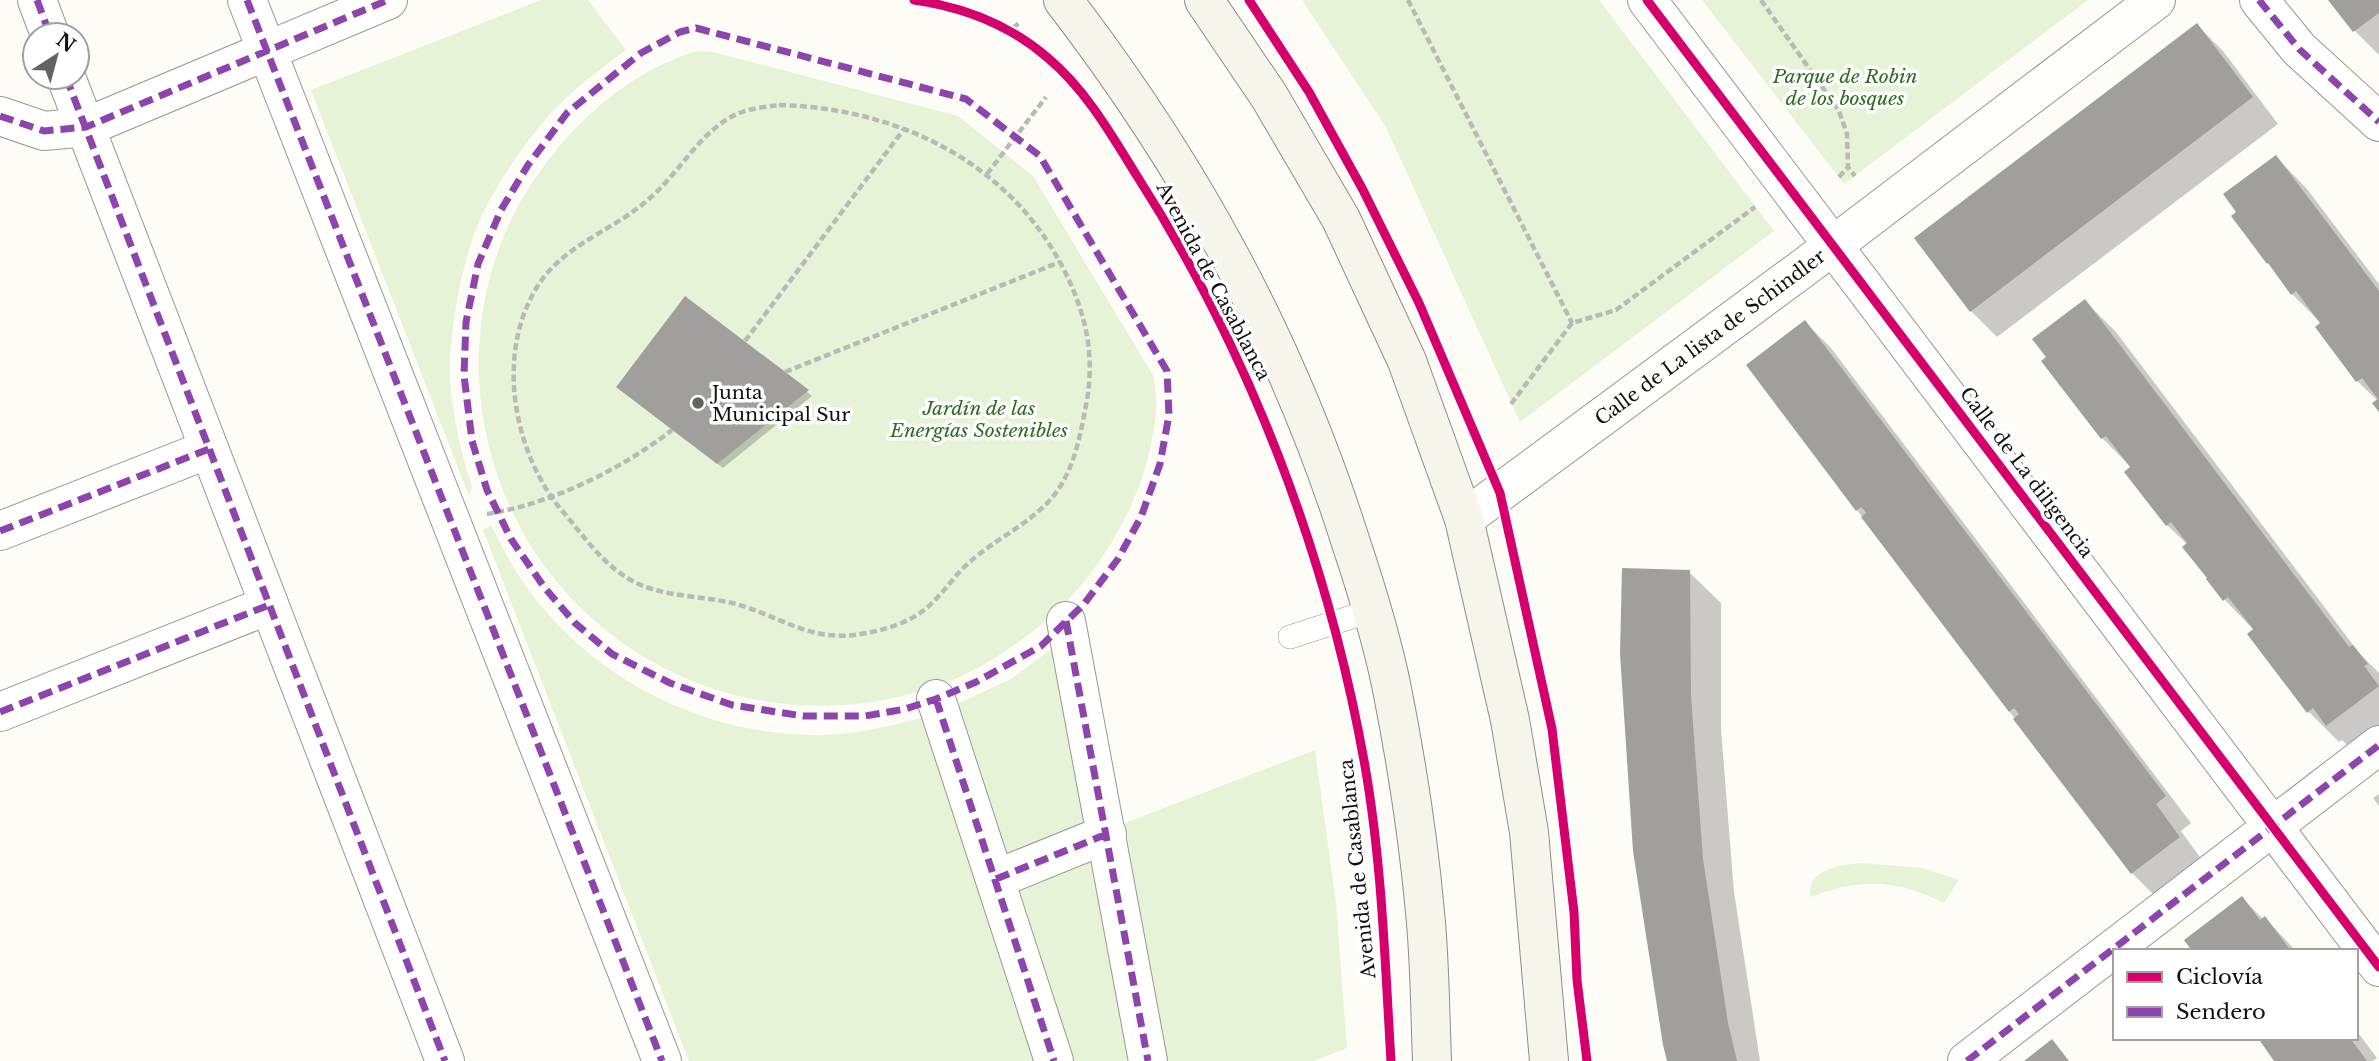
<svg xmlns="http://www.w3.org/2000/svg" width="2379" height="1061" font-family="'Libre Baskerville',serif">
<style>
.green{fill:#e7f3d7;fill-rule:evenodd}
.shadow{fill:#0003}
.building{fill:#a19f9c}
.lines{fill:none;stroke-linecap:round;stroke-linejoin:round}
.lane-casing{stroke:#979795;stroke-width:24}
.street-casing{stroke:#979795;stroke-width:40}
.secondary-casing{stroke:#8e8d8b;stroke-width:40}
.path{stroke:#b9b9b8;stroke-width:4.5;stroke-dasharray:7 3.5;stroke-linecap:butt}
.lane{stroke:#fffffe;stroke-width:23}
.street{stroke:#fffffe;stroke-width:38}
.secondary{stroke:#f6f4eb;stroke-width:38}
.quiet{stroke:#8e44ad;stroke-width:7;stroke-dasharray:14 7;stroke-linecap:butt}
.cycleway-casing{stroke:#fff;stroke-width:13}
.cycleway{stroke:#d6006c;stroke-width:9}
.poi-dot{fill:#646362;stroke:#fff;stroke-width:2.5}
.labels{text-anchor:middle;stroke-width:7;stroke-linejoin:round;paint-order:stroke}
.park-label{font-size:19px;font-style:italic;fill:#2f6b1f;stroke:#fff}
.street-label{font-size:19px;fill:#111;stroke:#fff}
.poi-label{font-size:19px;fill:#111;stroke:#fff;text-anchor:start}
</style>
<rect width="100%" height="100%" fill="#fdfcf7"/>
<path class="green" d="M541,0H588L626,50C604,66 583,82 564,100C532,130 490,191 475,232C460,272 449,335 450,378C452,415 461,452 472,487L469,496L311,90Z
M1302,0H1599L1774,231L1520,422L1386,127Z
M1702,0H2088L1844,184Z
M696,51L713,52L958,116L1033,176L1154,377C1155,389 1157,401 1156,413C1148,497 1099,581 1032,632C1007,651 980,669 950,681C728,768 491,617 479,378C476,304 497,230 541,170C580,116 631,72 696,51ZM685,296L808,390L717,464L616,386Z
M491,525C501,545 512,566 525,585C593,681 707,737 824,735C859,734 894,725 929,716L1039,1061H689L483,530Z
M1057,645L1094,823L1002,859L955,705L1011,679Z
M1315,750L1336,903L1347,1048L1314,1061H1165L1125,823Z
M1099,850L1135,1061H1069L1012,885Z
M1861,863L1923,868L1959,880L1944,903C1895,879 1862,878 1810,897C1806,869 1841,865 1861,863Z"/>
<path class="shadow" d="M2331,0H2379V55L2355,31Z
M2197,25L2223,51L2278,124L1997,337L1971,311Z
M2276,157L2307,189L2379,284V409L2378,401L2357,381L2322,324L2292,294L2274,271Z
M685,298L812,396L723,468L623,391Z
M2085,301L2116,332L2360,654L2379,673V741L2358,756L2342,740L2339,742L2308,711L2254,630L2225,600L2208,579L2188,545L2167,525L2132,468L2102,438Z
M1805,322L1831,348L2191,823L2181,831L2205,864L2158,899L2132,873L1857,510Z
M1689,572L1721,603V729L1734,892L1760,1061H1668Z
M2379,794V806L2373,798Z
M2242,898L2263,919L2265,918L2296,951H2194Z
M2356,1030L2377,1058L2373,1061H2277L2260,1038H2356Z"/>
<path class="building" d="M2328,0H2379V13L2353,32Z
M2197,23L2253,97L1970,312L1914,238Z
M2276,155L2379,291V412L2372,403L2378,399L2362,378L2356,382L2315,327L2320,323L2296,291L2291,295L2268,263L2267,264L2231,216L2236,212L2223,194Z
M685,296L809,390L717,464L616,387Z
M2085,299L2349,647L2353,645L2368,664L2364,666L2379,686L2326,726L2313,708L2307,713L2247,634L2253,629L2228,597L2223,601L2206,579L2207,578L2182,547L2187,543L2171,522L2166,526L2124,472L2130,467L2106,436L2101,439L2041,361L2046,357L2032,339Z
M1805,320L2166,796L2156,804L2180,837L2131,874L2013,719L2019,714L2014,708L2009,712L1861,517L1866,513L1864,510L1861,507L1856,511L1746,365Z
M1622,568L1690,570L1691,696L1703,859L1728,1023L1737,1061H1667L1663,1045L1633,851L1620,654Z
M2242,896L2260,920L2265,916L2291,951H2192L2184,940Z
M2258,1038H2350L2367,1061H2274Z
M2052,1039L2069,1061H2024Z"/>
<g class="lines">
<defs>
<path id="lane" d="M1290,637L1373,610"/>
<g id="street">
<path d="M37,0L50,35"/>
<path d="M247,0L662,1061"/>
<path d="M1647,0L2379,967"/>
<path d="M2259,0L2299,49L2379,122"/>
<path d="M66,77L445,1061"/>
<path d="M0,116L44,131L86,127L388,0"/>
<path id="s1" d="M1464,519L1806,266L2156,0"/>
<path d="M0,531L209,449"/>
<path d="M1066,621L1148,1061"/>
<path d="M936,699L1054,1061"/>
<path d="M0,712L269,605"/>
<path d="M996,879L1107,834"/>
<path d="M1967,1061L2379,745"/>
</g>
<path id="secondary" d="M1063,0C1192,168 1288,343 1352,546C1367,591 1381,637 1391,684C1406,759 1418,835 1425,912C1430,961 1430,1011 1432,1061
M1204,0L1269,96L1341,219L1407,361L1464,519L1510,720L1529,832L1549,1061"/>
</defs>
<use href="#lane" class="lane-casing"/>
<use href="#street" class="street-casing"/>
<use href="#secondary" class="secondary-casing"/>
<path class="path" d="M1408,0L1572,323
M1761,0L1839,111L1847,134L1848,167L1855,176
M1013,28L1019,23
M779,105C896,108 1008,161 1063,268C1085,311 1095,352 1087,400C1081,431 1076,463 1058,490C1037,520 1000,536 972,560C956,573 946,590 931,604C913,622 885,630 861,634C815,642 787,621 746,607C708,594 665,600 629,579C607,566 590,545 574,525C567,516 559,508 553,499C511,440 498,350 537,287C563,244 616,230 651,197C680,172 701,130 737,114C750,108 766,107 779,105Z
M987,174L1046,97
M1839,177L1848,167
M745,341L904,129
M785,372L1060,262
M1511,404L1572,323L1616,310L1755,207
M487,514C551,504 622,469 672,430"/>
<use href="#lane" class="lane"/>
<use href="#street" class="street"/>
<use href="#secondary" class="secondary"/>
<path class="quiet" d="M37,0L50,35
M247,0L662,1061
M2259,0L2299,49L2379,122
M696,28L966,99L1040,156L1167,371L1169,415L1160,464L1141,517L1118,559L1084,604L1041,646L976,682L936,699L905,709L865,716H803L732,705L670,683L612,654L575,623L544,587L511,539L487,490L472,441L464,375L466,322L478,264L501,210L528,165L567,113L641,53L680,32Z
M66,77L445,1061
M0,116L44,131L86,127L388,0
M0,531L209,449
M1066,621L1148,1061
M936,699L1054,1061
M0,712L269,605
M996,879L1107,834
M1967,1061L2379,745"/>
<defs>
<path id="cycleway" d="M914,0C963,7 1010,25 1048,58C1086,90 1111,134 1137,176C1251,354 1328,558 1365,766C1382,863 1385,963 1391,1061
M1249,0L1309,92L1363,190L1419,303L1500,493L1552,729L1574,912L1577,980L1587,1061
M1647,0L2379,967"/>
</defs>
<use href="#cycleway" class="cycleway-casing"/>
<use href="#cycleway" class="cycleway"/>
</g>
<circle class="poi-dot" cx="698" cy="403" r="7"/>
<g class="labels">
<g class="park-label">
<text x="1845" y="83">Parque de Robin<tspan x="1845" dy="22">de los bosques</tspan></text>
<text x="979" y="415">Jardín de las<tspan x="979" dy="22">Energías Sostenibles</tspan></text>
</g>
<g class="street-label">
<text transform="translate(1214 281) rotate(62)" y="7">Avenida de Casablanca</text>
<text dy="7" stroke="none"><textPath href="#s1" startOffset="306">Calle de La lista de Schindler</textPath></text>
<text transform="translate(2027 472) rotate(53)" y="7">Calle de La diligencia</text>
<text transform="translate(1357 869) rotate(-96)" y="7">Avenida de Casablanca</text>
</g>
<g class="poi-label">
<text x="712" y="399">Junta<tspan x="712" dy="22">Municipal Sur</tspan></text>
</g>
</g>
<rect x="2113" y="949" width="245" height="91" fill="#ffffff" stroke="#a0a0a0" stroke-width="2"/>
<rect x="2127" y="972" width="35" height="10" fill="#d6006c" stroke="#a0a0a0" stroke-width="2"/>
<text x="2176" y="984" font-size="21" fill="#111111">Ciclovía</text>
<rect x="2127" y="1007" width="35" height="10" fill="#8e44ad" stroke="#a0a0a0" stroke-width="2"/>
<text x="2176" y="1019" font-size="21" fill="#111111">Sendero</text>
<g transform="translate(56 56) rotate(36)"><circle r="33" fill="#ffffff" stroke="#a0a0a0" stroke-width="2"/>
<path d="M0-5L12 26L0 18L-12 26Z" fill="#646362"/>
<text y="-10" font-size="19" font-weight="bold" text-anchor="middle" fill="#111111">N</text>
</g>
</svg>
